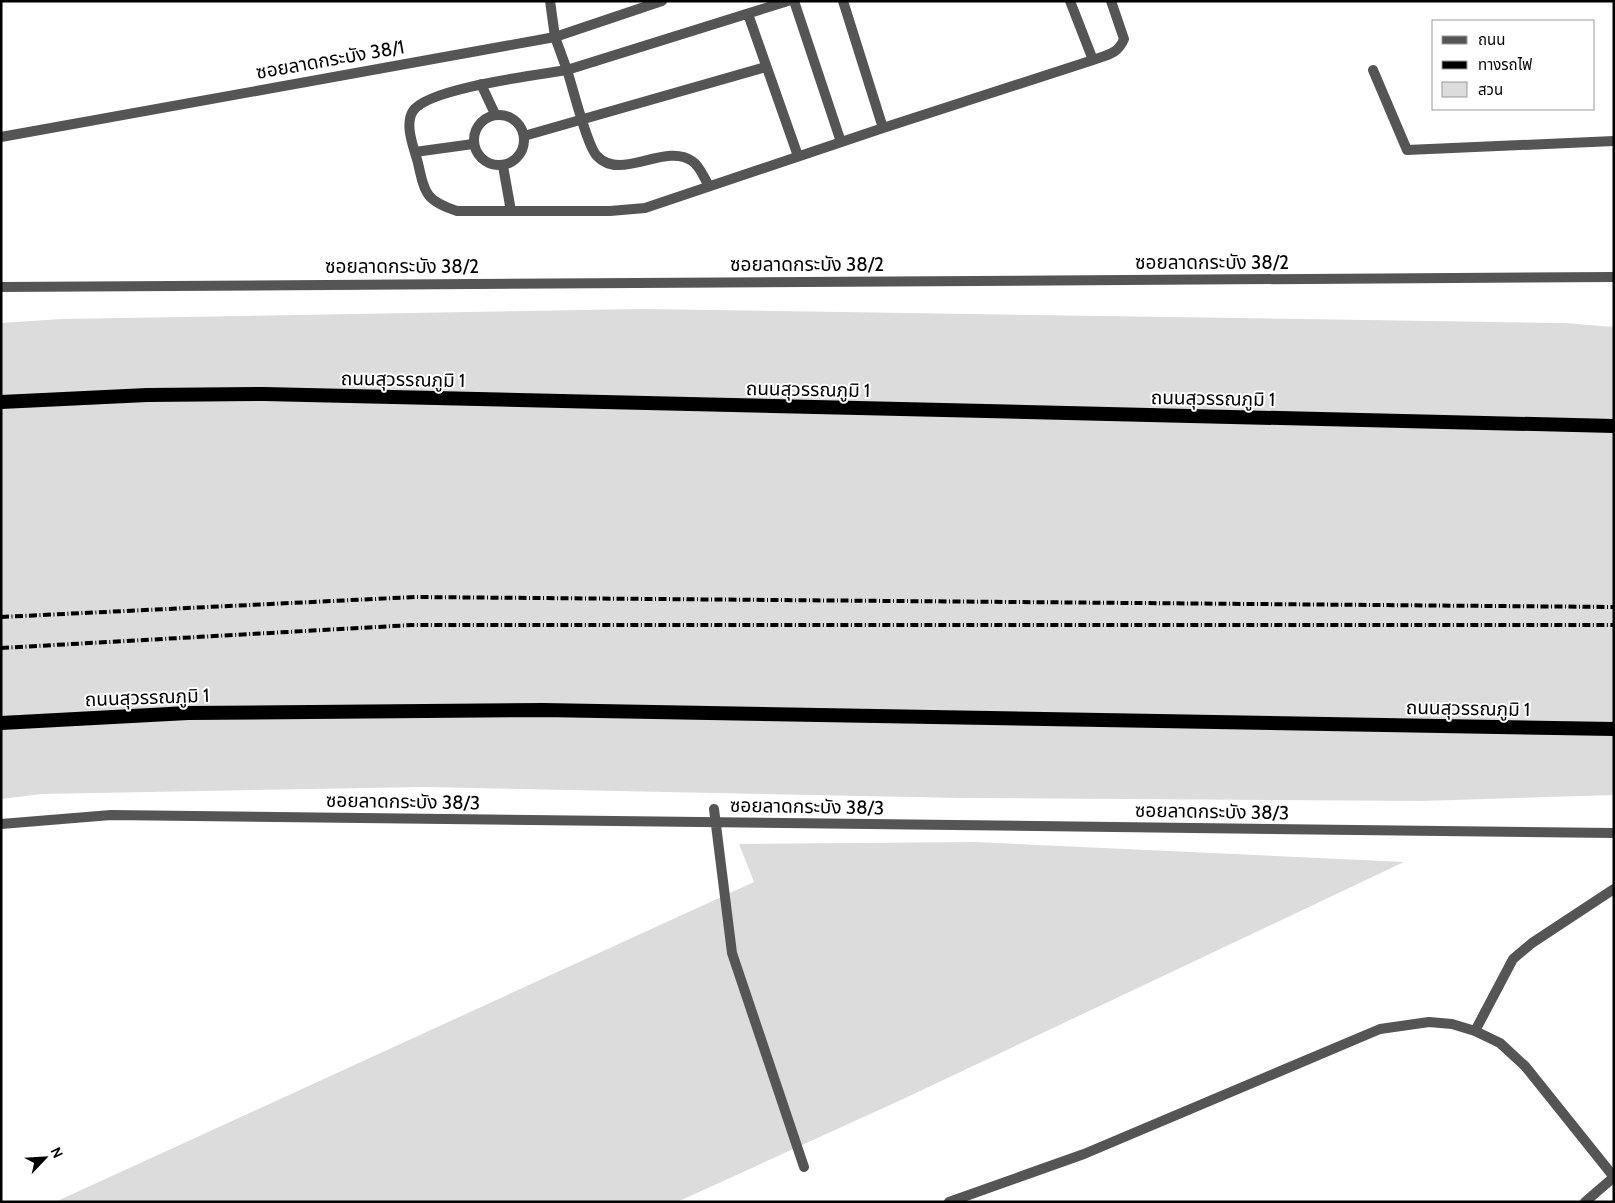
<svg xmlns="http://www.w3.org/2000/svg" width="1615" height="1203" font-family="Cabin,'Noto Sans Thai',sans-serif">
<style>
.green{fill:#dcdcdc}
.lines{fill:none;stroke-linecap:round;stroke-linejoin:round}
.trunk-casing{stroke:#dbdbdb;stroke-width:15}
.service{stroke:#555;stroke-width:10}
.minor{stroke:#555;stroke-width:10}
.trunk{stroke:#000;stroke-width:14}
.rail{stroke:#000;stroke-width:4;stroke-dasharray:8 2.5 1 2.5;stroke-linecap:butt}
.labels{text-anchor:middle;stroke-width:4;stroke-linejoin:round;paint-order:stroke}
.street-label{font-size:19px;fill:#000;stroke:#fff}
</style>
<rect width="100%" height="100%" fill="#fff"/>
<path class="green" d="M642,309L1565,323L1614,327V795L1422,801L961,798L423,787L42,794L1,799V323L62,319Z
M975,842L1404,862L901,1100L677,1202H55L754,882L739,844Z"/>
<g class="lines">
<defs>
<path id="trunk" d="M1,402L147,395L264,394L1614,426
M1,723L188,713L543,710L1614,729"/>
</defs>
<use href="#trunk" class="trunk-casing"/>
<path class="service" d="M794,1L841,142
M843,1L883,128
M748,14L798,156
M555,37L567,70C538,75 428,88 413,111C404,125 414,148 418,163C425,194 426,201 457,211H610L645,208L883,128L1093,60L1070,1
M1093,60C1107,55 1118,54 1124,39L1111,1
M1373,70L1407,150L1614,141
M481,84L495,114
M474 140a25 25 0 1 1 50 0a25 25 0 1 1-50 0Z
M524,136L766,67
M415,152L473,144
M503,166L511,211
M709,186C704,178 700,166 692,161C665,142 621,182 597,156C587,146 573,88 567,70L788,1"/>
<path class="minor" d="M550,1L555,37
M1,137L555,37L662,1
M1,287L1614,277
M714,809L732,953L804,1167
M1,824L111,815L1614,833
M1475,1031L1513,959L1532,943L1614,889
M949,1202L1084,1154L1380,1029L1429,1022L1452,1024L1475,1031L1500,1043L1525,1066L1614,1177
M1585,1202L1614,1177"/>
<use href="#trunk" class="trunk"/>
<path class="rail" d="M1,617L415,597L1614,607
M1,648L412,625H1614"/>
</g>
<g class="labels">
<g class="street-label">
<text transform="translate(330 59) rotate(-10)" y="7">ซอยลาดกระบัง 38/1</text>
<text x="1212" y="269">ซอยลาดกระบัง 38/2</text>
<text x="807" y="271">ซอยลาดกระบัง 38/2</text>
<text x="402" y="273">ซอยลาดกระบัง 38/2</text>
<text transform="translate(403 379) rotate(1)" y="7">ถนนสุวรรณภูมิ 1</text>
<text transform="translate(808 389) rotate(1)" y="7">ถนนสุวรรณภูมิ 1</text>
<text transform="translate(1213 398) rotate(1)" y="7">ถนนสุวรรณภูมิ 1</text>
<text transform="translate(147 697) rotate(-2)" y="7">ถนนสุวรรณภูมิ 1</text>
<text transform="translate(1468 708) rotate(1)" y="7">ถนนสุวรรณภูมิ 1</text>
<text transform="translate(403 801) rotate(1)" y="7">ซอยลาดกระบัง 38/3</text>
<text transform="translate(807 806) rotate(1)" y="7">ซอยลาดกระบัง 38/3</text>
<text transform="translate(1212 811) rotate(1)" y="7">ซอยลาดกระบัง 38/3</text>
</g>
</g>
<rect width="1615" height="1203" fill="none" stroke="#000000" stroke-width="5"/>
<rect x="1432" y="20" width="162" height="90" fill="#ffffff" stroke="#999999"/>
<rect x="1442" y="36" width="25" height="8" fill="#555555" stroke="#999999"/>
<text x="1478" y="45" font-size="15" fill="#000000">ถนน</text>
<rect x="1442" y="61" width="25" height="8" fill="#000000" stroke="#999999"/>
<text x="1478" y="70" font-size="15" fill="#000000">ทางรถไฟ</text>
<rect x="1442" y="82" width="25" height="15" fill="#dcdcdc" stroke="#999999"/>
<text x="1478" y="95" font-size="15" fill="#000000">สวน</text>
<g transform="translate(45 1158) rotate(65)" stroke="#ffffff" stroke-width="4" paint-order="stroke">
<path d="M0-4L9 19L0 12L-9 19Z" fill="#000000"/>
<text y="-8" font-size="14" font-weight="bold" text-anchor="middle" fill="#000000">N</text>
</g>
</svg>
